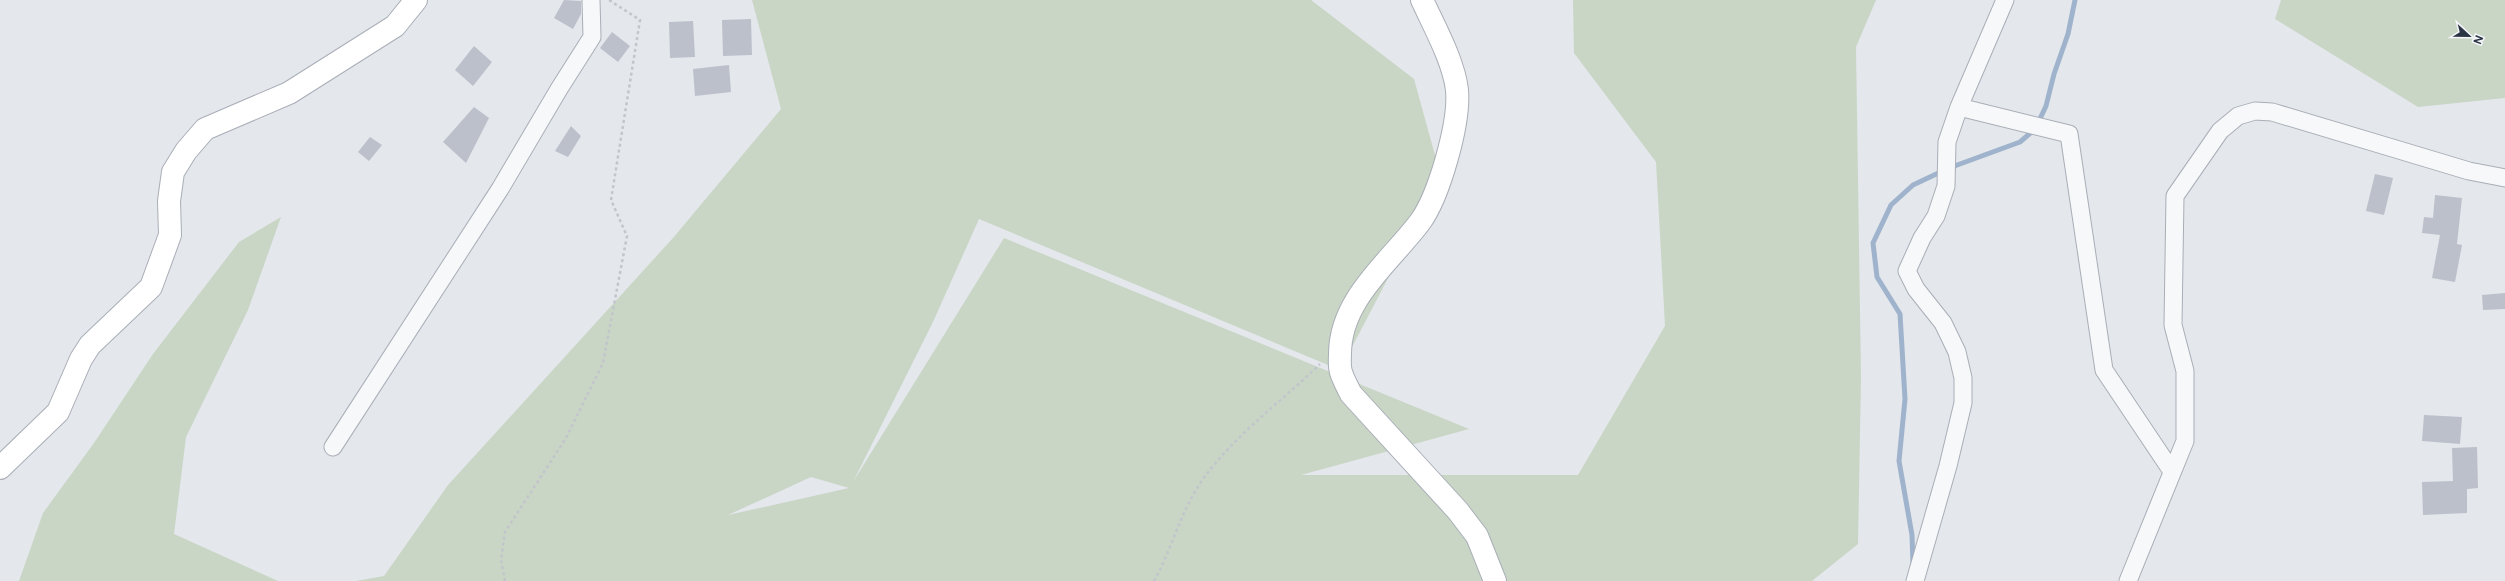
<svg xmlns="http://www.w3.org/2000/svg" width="2505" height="581" font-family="'Public Sans',sans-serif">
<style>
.green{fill:#c9d6c5;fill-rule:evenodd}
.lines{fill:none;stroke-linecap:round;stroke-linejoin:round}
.stream{stroke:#9fb4cc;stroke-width:5}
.building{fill:#bbc0ca}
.street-casing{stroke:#a9aeb7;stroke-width:19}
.secondary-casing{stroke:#a9aeb7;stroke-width:24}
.path{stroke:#c2c5cb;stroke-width:2.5;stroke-dasharray:3 3;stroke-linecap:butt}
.street{stroke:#f7f8fa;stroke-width:17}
.secondary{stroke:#fff;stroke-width:22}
</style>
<rect width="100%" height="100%" fill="#e4e7ec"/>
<path class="green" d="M752,0H1311L1414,79L1441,177L1340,370L979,219L933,322L853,482L1004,238L1469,429L1301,475H1578L1665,326L1656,162L1574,53L1573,0H1876L1856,47L1861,377L1858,544L1812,581H356L384,576L448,485L673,238L781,109ZM811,477L849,488L728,515Z
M2281,0H2505V98L2418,107L2275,19Z
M281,217L248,310L186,437L174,534L278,581H19L43,513L94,443L153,354L239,242Z"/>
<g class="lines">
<path class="stream" d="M2038,123L2046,106L2054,74L2068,34L2075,0
M1913,565L1912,535L1899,461L1905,399L1900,314L1877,277L1873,243L1891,205L1913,185L1949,168L2020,142L2034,130"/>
</g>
<path class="building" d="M564,0L581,1V14L573,29L554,18Z
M751,19L752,55L723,56L722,20Z
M693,21L695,57L670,58L669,22Z
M612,32L630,46L618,62L600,48Z
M474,46L492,62L473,86L455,70Z
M729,65L731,92L695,96L693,69Z
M474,107L489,118L466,163L443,142Z
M571,126L581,136L568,157L555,151Z
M370,137L382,145L369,161L358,152Z
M2375,174L2393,178L2384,215L2366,211Z
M2435,195L2462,198L2457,244L2462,245L2455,282L2432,278L2440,235L2422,233L2424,217L2433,218Z
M2505,293V309L2483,310L2482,295Z
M2424,415L2462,417L2460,444L2422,441Z
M2477,447L2478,488L2467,489V513L2423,515L2422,482L2453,481L2452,448Z"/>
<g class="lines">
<defs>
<path id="street" d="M1959,107L2069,134L2104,370L2171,470
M333,447L500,189L559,89L592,37L591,0
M1915,581L1948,466L1963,403V378L1957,352L1943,323L1916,289L1907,271L1922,238L1936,216L1946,186L1947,142L1959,107L2005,0
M2128,581L2185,441V371L2173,325L2175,196L2220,131L2238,116L2255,111L2272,112L2469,171L2505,178"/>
<path id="secondary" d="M1422,0C1434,26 1454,62 1457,90C1460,123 1439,196 1420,222C1390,262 1340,299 1340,354C1340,359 1339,366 1341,372C1343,379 1347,386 1351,394L1458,511L1477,536L1495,581
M0,468L58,412L81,359L90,345L151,287L170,235L169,201L173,172L186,151L205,129L289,93L395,26L416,0"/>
</defs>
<use href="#street" class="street-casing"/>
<use href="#secondary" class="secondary-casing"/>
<path class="path" d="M505,581L501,560L505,532L566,438L603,363L627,236L611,200L640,20L609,0
M1154,581C1172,549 1180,513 1201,482C1233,436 1280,403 1320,364"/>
<use href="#street" class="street"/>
<use href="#secondary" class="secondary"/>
</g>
<g transform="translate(2469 36) rotate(112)" stroke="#f4f6f9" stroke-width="3" paint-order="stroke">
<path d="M0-3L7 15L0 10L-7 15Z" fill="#2b3445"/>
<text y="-6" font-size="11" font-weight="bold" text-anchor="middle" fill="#2b3445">N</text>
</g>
</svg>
